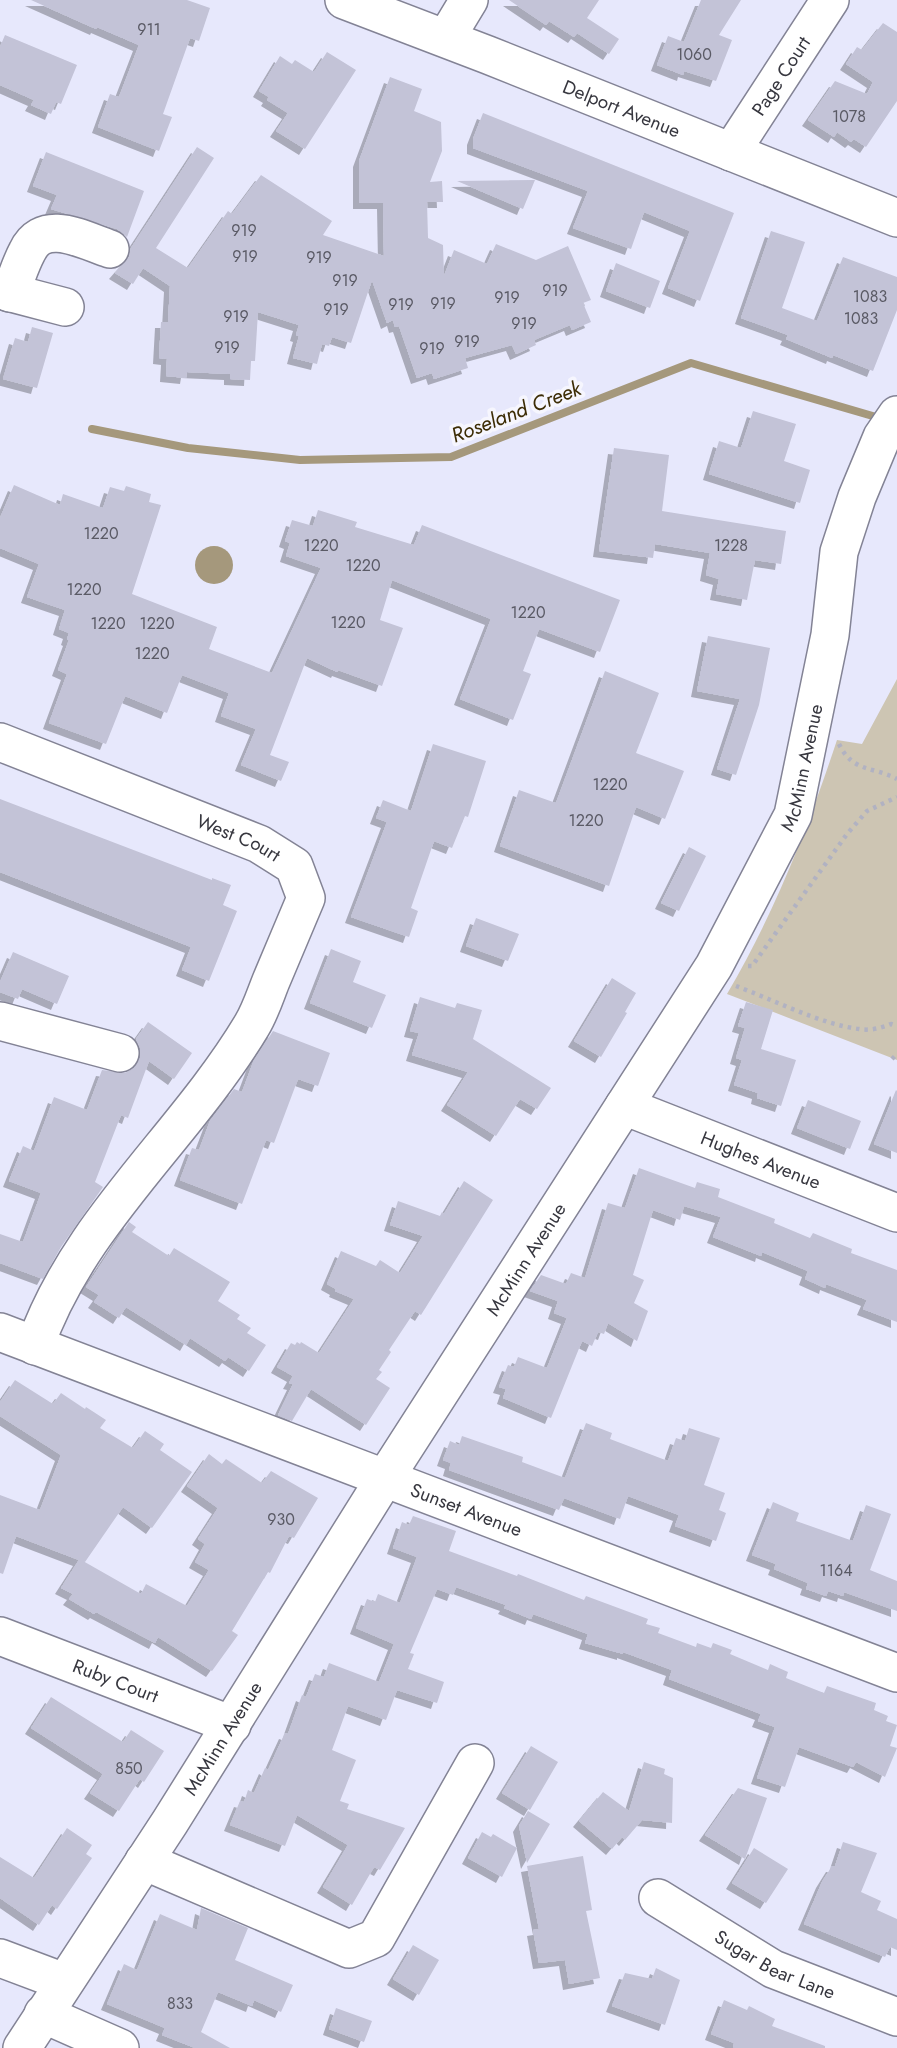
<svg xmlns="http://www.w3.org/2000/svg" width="897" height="2048" font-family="Jost,sans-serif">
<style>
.green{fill:#cdc5b3}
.water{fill:#a5987c}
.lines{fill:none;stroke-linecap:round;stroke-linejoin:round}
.stream{stroke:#a5987c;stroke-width:8}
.building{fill:#c3c3d7;filter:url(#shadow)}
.minor-casing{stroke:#838395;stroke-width:40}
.path{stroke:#b1b2c2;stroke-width:4.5;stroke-dasharray:3.5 5;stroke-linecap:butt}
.minor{stroke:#fff;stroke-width:37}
.labels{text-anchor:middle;stroke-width:7;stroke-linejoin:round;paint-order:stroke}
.number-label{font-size:16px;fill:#5a5a65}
.street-label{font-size:19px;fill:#37373f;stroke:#f6f6fe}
.water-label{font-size:21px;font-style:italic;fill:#3c2c05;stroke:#f6f6fe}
</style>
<defs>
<filter id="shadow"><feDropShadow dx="-6" dy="6" stdDeviation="0" flood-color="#0004"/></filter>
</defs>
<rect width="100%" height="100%" fill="#e7e8fc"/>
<path class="green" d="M897,679V1060L727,994C774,914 808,828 837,740L862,744Z"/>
<path class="water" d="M195 565a19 19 0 1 1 38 0a19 19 0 1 1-38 0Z"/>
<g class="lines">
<path class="stream" d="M92,429L188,448L300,460L451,457L691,363L883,419"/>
</g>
<path class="building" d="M31,0H187L210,8L199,41L190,38L163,114L172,117L159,151L98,127L110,94L119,97L139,45L97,27L96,29Z
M509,0H599L587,18L619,39L609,54L577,33L574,37L549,21L546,25Z
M701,0H741L719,35L732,40L716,81L684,71L683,75L657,65L668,36L684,42Z
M883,23L897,32V101L866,147L854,139L851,142L837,132L834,137L808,120L835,81L867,94L873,82L846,64L857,47L862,50Z
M5,35L77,65L61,104L56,102L51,114L31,105L34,100L0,85V47Z
M327,52L356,70L305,149L276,131L288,113L267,100L269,97L259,91L280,56L292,64L295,60L314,72Z
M390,77L422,89L414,111L441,122L442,151L430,182L442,181L443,202H427L428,238L443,245L444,276L454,250L487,264L496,244L536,260L568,246L591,300L583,303L591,322L572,330L570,325L534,340L536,345L516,354L512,345L465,358L468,368L434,379L432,373L417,378L399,326L395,327L393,320L387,323L372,280L351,343L332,337L329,346L322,344L317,364L293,358L299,336L296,335L299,325L258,312L255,361H251L250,380L230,379V374L187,372L186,378L166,376L167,359L159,358L161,322H168L170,286L143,268L133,284L115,273L129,257L131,248L197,147L214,158L156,248L188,268L228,211L232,214L261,175L332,221L323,235L384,256L383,203H359V161Z
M483,113L734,213L700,301L668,288L690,231L644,212L631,249L573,228L588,191L473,148V139Z
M46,152L144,191L127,237L117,229L51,209L57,195L33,186Z
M535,180L523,209L457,181Z
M771,231L805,242L782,308L817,321L843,257L897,277V310L873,371L833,355L832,358L786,339L788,335L741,318Z
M616,263L660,281L650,308L606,291Z
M32,327L53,333L37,388L3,379L15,338L28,342Z
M753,411L796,424L784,461L810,470L800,503L709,474L719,441L741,448Z
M614,448L669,455L662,511L786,531L781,564L755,560L747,600L716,594L719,579L706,575L710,553L655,544L653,558L599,551Z
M14,485L60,505L63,494L103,508L110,487L124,491L126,486L151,494L149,502L161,505L132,594L217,627L209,649L272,673L321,568L286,556L290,543L285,541L292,520L313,526L318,510L357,522L355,527L414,545L422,525L620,600L600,652L539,629L523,671L531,674L513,720L460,699L491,619L392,580L380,620L403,628L382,686L338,670L337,672L307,658L270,755L289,762L281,781L241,765L256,729L221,716L229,693L182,675L167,713L125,696L106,744L49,723L67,674L58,670L69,640L67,639L69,633L59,629L65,610L27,597L39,564L0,548V518Z
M708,636L770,648L759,705L736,775L717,769L740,699L697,691Z
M605,671L659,693L636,753L684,771L665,819L636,807L609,886L500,846L519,790L556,803Z
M433,744L486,761L468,817L465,816L452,848L434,841L411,908L418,911L409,937L351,917L387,822L376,818L383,800L411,811Z
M0,799L212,880V878L231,885L223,905L237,911L209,981L182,970L191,947L0,872Z
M689,847L706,856L679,911L661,903Z
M476,918L519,934L508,961L466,946Z
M331,949L361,961L353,982L386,995L372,1028L310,1003Z
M13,952L69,976L57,1004L22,989L18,999L0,992V982Z
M612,978L636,993L625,1012L627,1013L601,1057L574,1041Z
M420,997L455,1008L457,1003L482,1010L473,1039L551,1088L537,1109L520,1099L496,1136L447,1105L468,1072L412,1055L419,1033L410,1031Z
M746,1002L773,1010L761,1049L796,1060L781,1106L757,1098L758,1093L734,1085L742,1060L736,1058L745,1028L738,1026Z
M148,1022L192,1053L174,1079L149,1061L128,1118L121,1115L95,1182L103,1187L61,1247L43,1279L0,1263V1234L23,1242L41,1193L9,1181L23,1146L34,1151L54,1097L87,1110L102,1070L125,1073L134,1068L140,1058V1048L136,1039Z
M273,1031L330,1053L318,1086L298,1079L274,1143L266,1140L242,1204L180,1180L192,1148L199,1150L210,1121L234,1089L242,1092L254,1060Z
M896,1090L897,1091V1153L874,1144Z
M808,1100L861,1121L850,1149L797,1128Z
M639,1168L695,1188L697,1182L720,1189L718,1197L775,1219L774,1223L810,1238L813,1233L852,1249L851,1253L897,1270V1322L863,1309L867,1300L826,1284L825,1288L805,1279L808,1271L762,1252L761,1256L713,1237L721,1217L684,1206L680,1220L653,1210L633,1275L644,1280L634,1303L648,1311L637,1341L608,1323L604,1334L598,1332L592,1346L582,1341L551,1418L503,1398L506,1389L499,1387L508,1365L514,1367L518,1357L547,1368L567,1318L554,1313L558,1301L530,1291L541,1275L566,1284L571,1273L585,1278L608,1203L625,1208Z
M464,1181L493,1200L421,1315L415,1311L389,1350L391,1352L379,1370L382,1372L376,1379L390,1388L366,1425L311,1389L292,1421L278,1415L293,1384L289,1383L293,1376L277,1367L291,1343L295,1345L297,1342L300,1344L301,1342L319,1353L354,1299L335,1291L336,1289L327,1284L341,1251L376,1266L380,1260L400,1273L423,1236L390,1225L398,1201L440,1216L442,1212L444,1214Z
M129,1222L136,1227L132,1232L169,1256L174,1248L230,1282L218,1301L240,1315L237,1319L251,1328L247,1333L266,1345L249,1371L228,1357L225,1361L190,1338L186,1345L126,1307L119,1318L94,1302L99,1295L86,1287Z
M15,1380L53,1404L61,1393L85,1409L86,1407L106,1420L100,1428L133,1448L145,1431L164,1444L160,1450L192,1472L152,1528L123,1507L85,1562L83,1561L141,1594L146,1584L187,1606L209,1570L195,1562L205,1544L198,1539L218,1508L187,1486L209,1454L222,1464L226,1459L262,1483L271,1471L318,1498L294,1538L289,1536L270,1573L268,1572L232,1631L238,1635L212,1671L158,1637L155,1643L96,1612L94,1614L69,1599L73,1594L61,1588L79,1560L16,1536L3,1574L0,1573V1495L40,1510L61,1455L0,1416V1402Z
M586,1423L612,1433L610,1439L668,1461L676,1438L685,1441L689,1428L720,1438L704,1485L725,1493L719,1510L726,1513L716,1541L675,1526L679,1515L628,1496L620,1519L564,1498L559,1510L449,1470L451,1463L443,1460L450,1441L459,1445L462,1436L523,1457L522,1462L565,1478Z
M773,1502L799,1513L796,1521L853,1541L866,1505L891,1514L870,1570L897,1581V1611L844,1592L843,1596L828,1591L826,1596L806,1589L808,1583L774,1569L776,1564L752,1555Z
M413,1516L456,1531L449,1551L517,1576L518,1574L584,1600L586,1596L648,1619L646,1624L660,1628L658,1633L696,1647L697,1643L711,1648L713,1643L732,1650L730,1654L768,1670L770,1664L788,1672L786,1678L824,1693L827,1686L876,1703L874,1710L888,1716L886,1721L897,1725L890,1746L897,1748L885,1777L856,1762L853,1767L799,1747L785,1787L757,1778L775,1727L758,1721L761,1714L669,1679L672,1670L623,1652V1654L585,1643L588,1634L533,1614L531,1619L504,1608L506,1605L456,1587L453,1595L437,1589L410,1653L414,1654L408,1669L444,1682L437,1703L397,1690L386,1720L348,1706L332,1750L356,1760L340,1801L349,1804L347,1809L405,1828L380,1870L374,1867L352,1905L323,1887L348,1845L297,1815L285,1846L230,1825L240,1801L244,1802L248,1790L254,1793L265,1768L268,1770L285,1733L288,1734L302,1695L306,1697L315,1674L324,1677L329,1663L379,1682L394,1644L356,1628L367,1599L375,1602L378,1594L400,1603L417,1557L393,1548L402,1522L409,1525Z
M51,1697L123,1742L131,1730L164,1751L144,1782L140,1779L119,1811L90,1793L103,1774L31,1728Z
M531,1746L558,1762L530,1810L502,1793Z
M644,1762L665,1769L664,1774L673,1778L672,1823L642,1820L625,1840L622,1837L612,1849L579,1821L603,1792L629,1811Z
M738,1788L767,1798L745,1859L705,1835Z
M528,1811L550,1824L527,1863L519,1826Z
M67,1828L92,1845L86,1854L92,1858L57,1909L52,1905L39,1925L0,1898V1857L34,1878Z
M482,1832L491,1837L493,1834L517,1848L502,1877L468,1858Z
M843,1842L877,1853L861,1892L881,1901L877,1910L897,1919V1950L890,1947L885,1957L804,1924L822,1882L832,1866H835Z
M754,1848L788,1869L766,1903L732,1883Z
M583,1856L592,1910L586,1911L600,1978L569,1984L565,1960L539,1963L533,1930L539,1929L527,1866Z
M201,1908L248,1928L235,1960L293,1985L281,2012L254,2000L252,2006L218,1992L201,2032L230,2048H195L162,2035L165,2028L107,2004L124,1964L137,1970L160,1914L197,1930Z
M413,1945L439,1960L419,1995L393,1979Z
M656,1968L680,1980L665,2025L612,2006L625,1973L652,1979Z
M724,2000L747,2010L749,2006L775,2019L772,2026L825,2046V2048H733L734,2043L711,2034Z
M336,2008L372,2021L364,2042L329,2029Z"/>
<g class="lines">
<defs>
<g id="minor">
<path id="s1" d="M344,0L488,55L897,218"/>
<path d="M446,38L469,0"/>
<path id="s2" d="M731,152L830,0"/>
<path d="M0,290L65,307"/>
<path d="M10,293C16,280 20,265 27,252C43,217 83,240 110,249"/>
<path id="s3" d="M0,742L259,844L294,866L306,898C294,926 283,953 271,981C265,996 260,1012 252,1025C185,1137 79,1221 35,1346"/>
<path d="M0,1021L120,1053"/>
<path id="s4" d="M624,1106L897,1213"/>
<path id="s5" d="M0,1332L897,1673"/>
<path id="s6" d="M0,1636L232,1725"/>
<path d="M144,1861L349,1949L376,1938L475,1763"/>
<path id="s7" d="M658,1898L773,1969L897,2017"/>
<path d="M0,1958L64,1982"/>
<path d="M43,2014L120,2048"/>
<path id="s8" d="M22,2048L170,1822L385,1478L714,966L793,815L830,635L839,552L857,497L882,437L897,415"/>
</g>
</defs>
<use href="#minor" class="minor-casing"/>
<path class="path" d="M839,744C853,773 873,766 897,779
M748,966H752L847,834L867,811L897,797
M736,986C771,999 823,1025 859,1029C870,1031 881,1028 891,1024L897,1026
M892,1059L897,1054"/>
<use href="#minor" class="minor"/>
</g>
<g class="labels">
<g class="number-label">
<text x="149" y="35">911</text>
<text x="694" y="60">1060</text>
<text x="849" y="122">1078</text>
<text x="244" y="236">919</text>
<text x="245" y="262">919</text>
<text x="319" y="263">919</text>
<text x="345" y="286">919</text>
<text x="555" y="296">919</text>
<text x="870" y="302">1083</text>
<text x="507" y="303">919</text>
<text x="443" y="309">919</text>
<text x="401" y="310">919</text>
<text x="336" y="315">919</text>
<text x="236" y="322">919</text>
<text x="861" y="324">1083</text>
<text x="524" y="329">919</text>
<text x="467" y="347">919</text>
<text x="227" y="353">919</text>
<text x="432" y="354">919</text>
<text x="101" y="539">1220</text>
<text x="321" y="551">1220</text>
<text x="731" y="551">1228</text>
<text x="363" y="571">1220</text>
<text x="84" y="595">1220</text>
<text x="528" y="618">1220</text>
<text x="348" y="628">1220</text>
<text x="108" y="629">1220</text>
<text x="157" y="629">1220</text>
<text x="152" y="659">1220</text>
<text x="610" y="790">1220</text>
<text x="586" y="826">1220</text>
<text x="281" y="1525">930</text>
<text x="836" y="1576">1164</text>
<text x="129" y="1774">850</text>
<text x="180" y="2009">833</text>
</g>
<g class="street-label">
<text dy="7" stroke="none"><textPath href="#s2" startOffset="91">Page Court</textPath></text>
<text dy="7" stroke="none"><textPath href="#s1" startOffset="298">Delport Avenue</textPath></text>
<text dy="7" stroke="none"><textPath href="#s8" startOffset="1503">McMinn Avenue</textPath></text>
<text dy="7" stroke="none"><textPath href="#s3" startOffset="257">West Court</textPath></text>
<text dy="7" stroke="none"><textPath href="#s4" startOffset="147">Hughes Avenue</textPath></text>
<text dy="7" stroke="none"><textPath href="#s8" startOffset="936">McMinn Avenue</textPath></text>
<text dy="7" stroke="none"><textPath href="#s5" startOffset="499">Sunset Avenue</textPath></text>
<text dy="7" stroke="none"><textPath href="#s6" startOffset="124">Ruby Court</textPath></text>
<text dy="7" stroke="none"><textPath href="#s8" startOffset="369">McMinn Avenue</textPath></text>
<text dy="7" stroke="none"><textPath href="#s7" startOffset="135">Sugar Bear Lane</textPath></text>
</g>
<g class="water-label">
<text transform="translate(516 412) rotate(-21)" y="7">Roseland Creek</text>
</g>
</g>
</svg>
